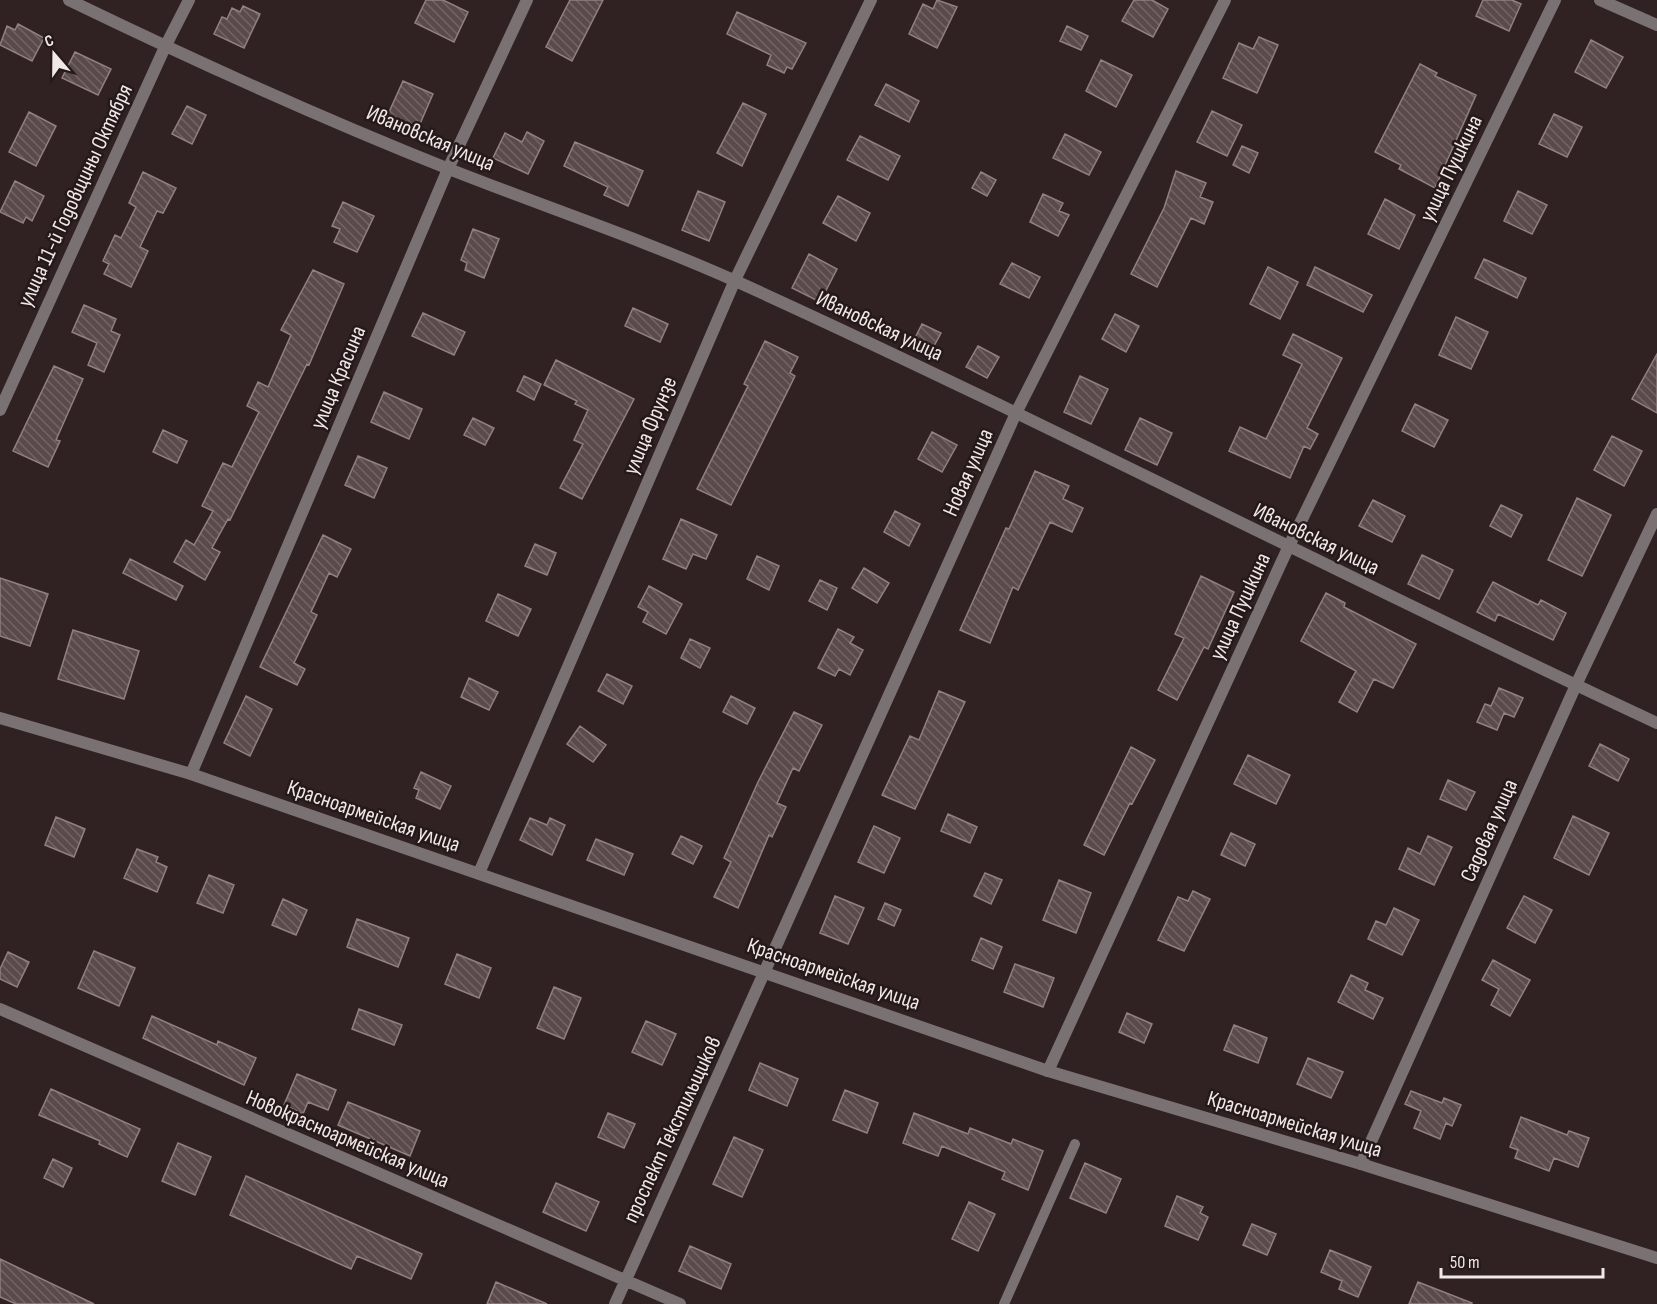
<svg xmlns="http://www.w3.org/2000/svg" width="1657" height="1304" font-family="'Sofia Sans Condensed',sans-serif">
<style>
.building{fill:url(#building-back-hatch);stroke:#918081;stroke-width:1.5}
.lines{fill:none;stroke-linecap:round;stroke-linejoin:round}
.service{stroke:#797172;stroke-width:10}
.minor{stroke:#797172;stroke-width:12}
.tertiary{stroke:#797172;stroke-width:12}
.labels{text-anchor:middle;stroke-width:5;stroke-linejoin:round;paint-order:stroke}
.street-label{font-size:22px;fill:#f1e8e8;stroke:#26191a}
</style>
<defs>
<pattern id="building-back-hatch" width="6" height="6" patternUnits="userSpaceOnUse" patternTransform="scale(1.5)"><rect width="6" height="6" fill="#5a4a4b"/><path d="M-1 5l2 2M0 0l6 6M5-1l2 2" fill="none" stroke="#726465"/></pattern>
</defs>
<rect width="100%" height="100%" fill="#302223"/>
<path class="building" d="M426,0H443L468,12L454,42L415,23Z
M570,0H603L572,61L546,47Z
M937,0L957,7L937,48L909,34L923,4L933,9Z
M1134,0H1152L1168,9L1153,37L1122,21Z
M1483,0H1512L1521,4L1509,31L1476,16Z
M243,6L260,14L244,48L214,34L222,17L227,19L232,8L240,12Z
M737,12L806,43L792,69L787,67L784,73L767,65L771,55L727,34Z
M18,24L44,38L32,61L0,45L7,26L15,30Z
M1067,26L1088,36L1081,50L1060,41Z
M1259,37L1278,45L1257,93L1223,78L1239,43L1253,49Z
M1591,40L1623,57L1606,88L1575,72Z
M75,52L111,69L98,95L62,78Z
M1101,60L1132,75L1116,107L1086,91Z
M1420,64L1437,73L1435,76L1476,95L1435,188L1399,169L1401,165L1375,152Z
M403,81L433,94L416,133L386,119Z
M886,84L919,101L909,122L875,105Z
M743,103L766,114L742,166L717,153Z
M187,106L206,115L192,144L172,134Z
M1212,111L1242,125L1227,156L1197,142Z
M29,112L56,126L36,166L9,152Z
M1554,114L1582,127L1567,157L1539,144Z
M527,132L544,141L528,174L493,158L505,133L522,142Z
M1065,134L1101,152L1089,175L1053,158Z
M860,136L900,156L888,180L847,160Z
M575,142L643,171L628,206L604,195L608,187L564,166Z
M1242,146L1258,153L1249,173L1233,165Z
M1176,171L1206,183L1200,197L1213,202L1204,224L1191,218L1157,287L1131,274L1164,208Z
M143,172L176,188L163,213L157,211L140,247L148,251L131,287L104,274L109,264L103,261L115,235L121,238L136,207L129,203Z
M981,172L996,180L987,196L972,188Z
M15,181L44,196L32,221L26,217L23,223L0,212Z
M698,191L725,202L709,241L682,230Z
M1518,191L1547,205L1532,234L1504,221Z
M1043,194L1063,203L1059,211L1069,215L1058,236L1030,222Z
M838,196L870,213L856,241L823,223Z
M1385,199L1415,215L1399,249L1368,234Z
M343,202L374,216L357,252L334,242L340,229L332,226Z
M473,229L499,239L484,278L465,270L467,263L461,260Z
M809,254L837,269L820,302L792,288Z
M1484,259L1526,278L1517,298L1475,278Z
M1012,263L1040,277L1029,298L1000,284Z
M1268,267L1298,282L1280,319L1250,304Z
M1315,267L1372,295L1363,312L1307,285Z
M313,270L344,284L309,365L307,364L230,520L228,519L212,548L220,552L205,580L174,562L186,540L194,545L213,511L202,506L223,463L232,467L259,412L247,406L258,382L268,387L291,335L281,330Z
M84,305L116,319L111,331L120,335L104,372L88,365L97,343L72,332Z
M633,308L668,324L660,342L625,326Z
M423,313L465,332L454,355L412,336Z
M1115,314L1139,326L1126,352L1102,339Z
M1456,317L1488,332L1471,369L1439,355Z
M922,324L941,333L929,355L911,346Z
M1293,334L1342,358L1307,428L1318,434L1310,449L1304,446L1290,478L1229,451L1240,427L1266,439L1302,364L1283,355Z
M765,341L798,357L790,373L795,376L731,505L697,489L748,386L744,384Z
M978,346L999,357L987,378L966,367Z
M1657,354V413L1632,399Z
M556,360L634,399L582,499L560,488L583,444L574,440L588,410L575,404L577,401L544,385Z
M54,366L83,379L56,440L60,441L48,467L13,451Z
M524,376L541,384L534,400L517,391Z
M1080,376L1108,389L1091,424L1064,412Z
M384,392L422,409L409,439L371,422Z
M1415,404L1448,420L1434,447L1402,431Z
M473,418L494,428L485,445L464,435Z
M1140,418L1172,433L1157,465L1125,450Z
M163,430L187,441L177,463L153,452Z
M932,432L957,445L942,472L918,459Z
M1612,436L1642,451L1624,486L1594,470Z
M358,456L387,468L374,498L345,485Z
M1035,471L1069,486L1063,499L1083,508L1072,532L1050,522L1018,590L1013,587L990,643L960,630L1006,528L1009,529Z
M1577,498L1611,515L1582,576L1548,560Z
M1373,500L1405,516L1392,542L1359,526Z
M1501,505L1522,515L1511,537L1490,526Z
M895,511L920,524L909,546L884,532Z
M681,519L717,535L706,559L693,554L686,569L663,559Z
M323,535L351,549L337,577L329,573L311,612L317,615L294,663L305,669L297,685L260,667Z
M535,544L556,553L547,575L525,566Z
M1422,555L1453,570L1439,599L1408,584Z
M757,556L779,566L769,590L747,579Z
M130,559L183,586L176,600L123,573Z
M864,568L889,583L877,603L852,588Z
M1201,576L1234,592L1208,649L1204,647L1177,700L1158,690L1184,638L1175,634Z
M0,578L48,594L30,646L0,636Z
M820,580L837,588L827,610L809,601Z
M1493,582L1538,605L1541,600L1566,613L1553,640L1498,614L1495,621L1477,612Z
M649,586L682,604L666,634L643,622L648,612L638,607Z
M1326,593L1345,603L1344,607L1416,644L1393,688L1374,679L1357,712L1339,702L1356,671L1301,641Z
M498,594L531,609L518,636L486,621Z
M838,629L854,637L850,643L863,650L850,675L839,669L835,676L818,668Z
M73,630L139,651L124,699L58,679Z
M690,639L710,648L700,668L681,658Z
M607,674L632,686L623,704L598,691Z
M469,678L498,692L489,710L461,697Z
M1499,688L1523,698L1514,717L1504,713L1497,730L1477,722L1485,704L1491,706Z
M939,691L965,702L915,809L882,795L910,736L919,740Z
M246,696L272,709L250,756L224,743Z
M731,696L755,708L747,724L723,712Z
M794,712L822,725L799,771L793,768L777,803L786,807L772,837L769,835L738,908L714,897L731,862L724,858L758,782Z
M580,726L606,745L593,762L567,744Z
M1600,744L1629,759L1618,781L1589,766Z
M1131,747L1155,760L1132,804L1130,803L1104,855L1084,845Z
M1248,755L1290,775L1276,804L1234,784Z
M421,772L451,786L440,809L416,798L419,790L414,788Z
M1448,780L1475,792L1466,810L1440,799Z
M948,814L977,827L970,843L941,831Z
M1573,816L1609,833L1589,875L1554,858Z
M56,817L85,829L74,857L45,845Z
M530,818L547,825L550,818L565,825L552,855L520,840Z
M874,826L900,838L884,873L858,862Z
M1231,833L1255,844L1245,866L1221,855Z
M681,836L702,846L693,864L672,854Z
M1428,836L1452,847L1434,885L1399,869L1408,848L1420,854Z
M596,839L633,854L624,875L587,860Z
M137,849L158,857L156,862L167,867L157,892L124,878Z
M985,873L1002,880L991,904L974,896Z
M209,875L234,885L223,913L197,903Z
M1059,880L1091,893L1076,933L1043,920Z
M1193,891L1210,899L1184,951L1158,940L1178,897L1188,901Z
M835,896L864,908L848,944L820,933Z
M1524,896L1552,910L1535,943L1507,928Z
M283,899L307,910L296,935L272,925Z
M885,903L901,910L894,926L878,919Z
M1394,908L1419,920L1402,955L1368,939L1376,921L1386,925Z
M357,919L409,938L398,967L347,947Z
M981,938L1002,947L993,969L972,960Z
M94,951L135,968L119,1006L78,988Z
M8,952L29,962L17,987L0,979V969Z
M457,954L491,968L479,998L445,984Z
M1493,960L1530,980L1510,1016L1491,1005L1499,989L1482,980Z
M1015,964L1054,978L1043,1007L1004,992Z
M1351,975L1368,983L1365,990L1383,998L1373,1019L1338,1002Z
M554,987L581,998L564,1039L537,1028Z
M359,1009L402,1025L394,1045L352,1029Z
M1127,1013L1152,1024L1144,1043L1119,1032Z
M152,1016L217,1045L218,1041L256,1058L244,1085L143,1038Z
M646,1021L676,1034L662,1065L632,1052Z
M1234,1025L1267,1038L1258,1063L1224,1050Z
M1308,1058L1343,1072L1331,1098L1297,1084Z
M760,1063L798,1079L787,1106L749,1090Z
M297,1074L336,1090L328,1110L308,1102L303,1114L284,1105Z
M51,1089L140,1129L127,1157L99,1144L100,1141L39,1115Z
M845,1090L878,1103L867,1133L833,1120Z
M1411,1091L1442,1103L1444,1098L1461,1105L1452,1126L1446,1123L1440,1139L1414,1128L1421,1111L1405,1104Z
M348,1102L420,1131L410,1156L338,1125Z
M608,1113L635,1124L624,1148L598,1137Z
M914,1113L968,1134L970,1128L1011,1144L1013,1139L1043,1151L1028,1190L1002,1179L1005,1172L942,1146L938,1156L903,1143Z
M1521,1117L1567,1135L1569,1131L1589,1138L1578,1167L1554,1158L1549,1171L1515,1158L1518,1150L1510,1147Z
M734,1137L763,1150L742,1197L713,1184Z
M178,1143L211,1157L195,1195L162,1181Z
M53,1159L72,1168L63,1187L44,1178Z
M1085,1163L1121,1179L1106,1213L1070,1198Z
M246,1176L422,1254L411,1279L357,1256L351,1269L230,1215Z
M556,1183L599,1202L586,1231L543,1212Z
M1177,1196L1203,1207L1200,1213L1208,1217L1198,1240L1165,1226Z
M969,1202L995,1214L978,1251L952,1239Z
M1252,1224L1276,1234L1267,1255L1243,1245Z
M690,1246L731,1264L721,1289L679,1271Z
M1330,1250L1371,1267L1358,1297L1339,1289L1342,1281L1321,1272Z
M0,1259L94,1304H16L0,1297Z
M496,1282L547,1304H487Z
M1418,1282L1472,1303L1471,1304H1409Z"/>
<g class="lines">
<path class="service" d="M1004,1304L1075,1144"/>
<path class="minor" d="M69,0C195,61 323,119 454,171C548,208 647,241 740,283C1048,423 1349,580 1657,723
M1600,0L1657,25
M0,410L165,47L189,0
M191,774L448,169L527,0
M479,873L735,280L871,0
M0,1009L680,1304
M1048,1071L1288,548L1555,0
M1361,1164L1576,685L1657,514
M615,1304L1016,413L1225,0"/>
<path class="tertiary" d="M0,718L191,774L1048,1071L1361,1164L1657,1258"/>
</g>
<g class="labels">
<g class="street-label">
<text transform="translate(431 137) rotate(23)" y="8">Ивановская улица</text>
<text transform="translate(1450 168) rotate(-64)" y="8">улица Пушкина</text>
<text transform="translate(74 195) rotate(-65)" y="8">улица 11-й Годовщины Октября</text>
<text transform="translate(880 325) rotate(25)" y="8">Ивановская улица</text>
<text transform="translate(337 377) rotate(-67)" y="8">улица Красина</text>
<text transform="translate(649 425) rotate(-67)" y="8">улица Фрунзе</text>
<text transform="translate(967 472) rotate(-66)" y="8">Новая улица</text>
<text transform="translate(1317 538) rotate(26)" y="8">Ивановская улица</text>
<text transform="translate(1239 606) rotate(-65)" y="8">улица Пушкина</text>
<text transform="translate(374 815) rotate(19)" y="8">Красноармейская улица</text>
<text transform="translate(1488 830) rotate(-66)" y="8">Садовая улица</text>
<text transform="translate(834 973) rotate(19)" y="8">Красноармейская улица</text>
<text transform="translate(1295 1123) rotate(17)" y="8">Красноармейская улица</text>
<text transform="translate(671 1129) rotate(-65)" y="8">проспект Текстильщиков</text>
<text transform="translate(348 1138) rotate(23)" y="8">Новокрасноармейская улица</text>
</g>
</g>
<g transform="translate(54 54) rotate(340)" stroke="#26191a" stroke-width="4.5" paint-order="stroke">
<path d="M0-4.5L10 22L0 15L-10 22Z" fill="#f1e8e8"/>
<text y="-9" font-size="16" font-weight="bold" text-anchor="middle" fill="#f1e8e8">С</text>
</g>
<path d="M1441 1268v9h162v-9" fill="none" stroke="#f1e8e8" stroke-width="3"/>
<text x="1450" y="1268" font-size="18" fill="#f1e8e8" stroke="#26191a" stroke-width="4.5" paint-order="stroke">50 m</text>
</svg>
